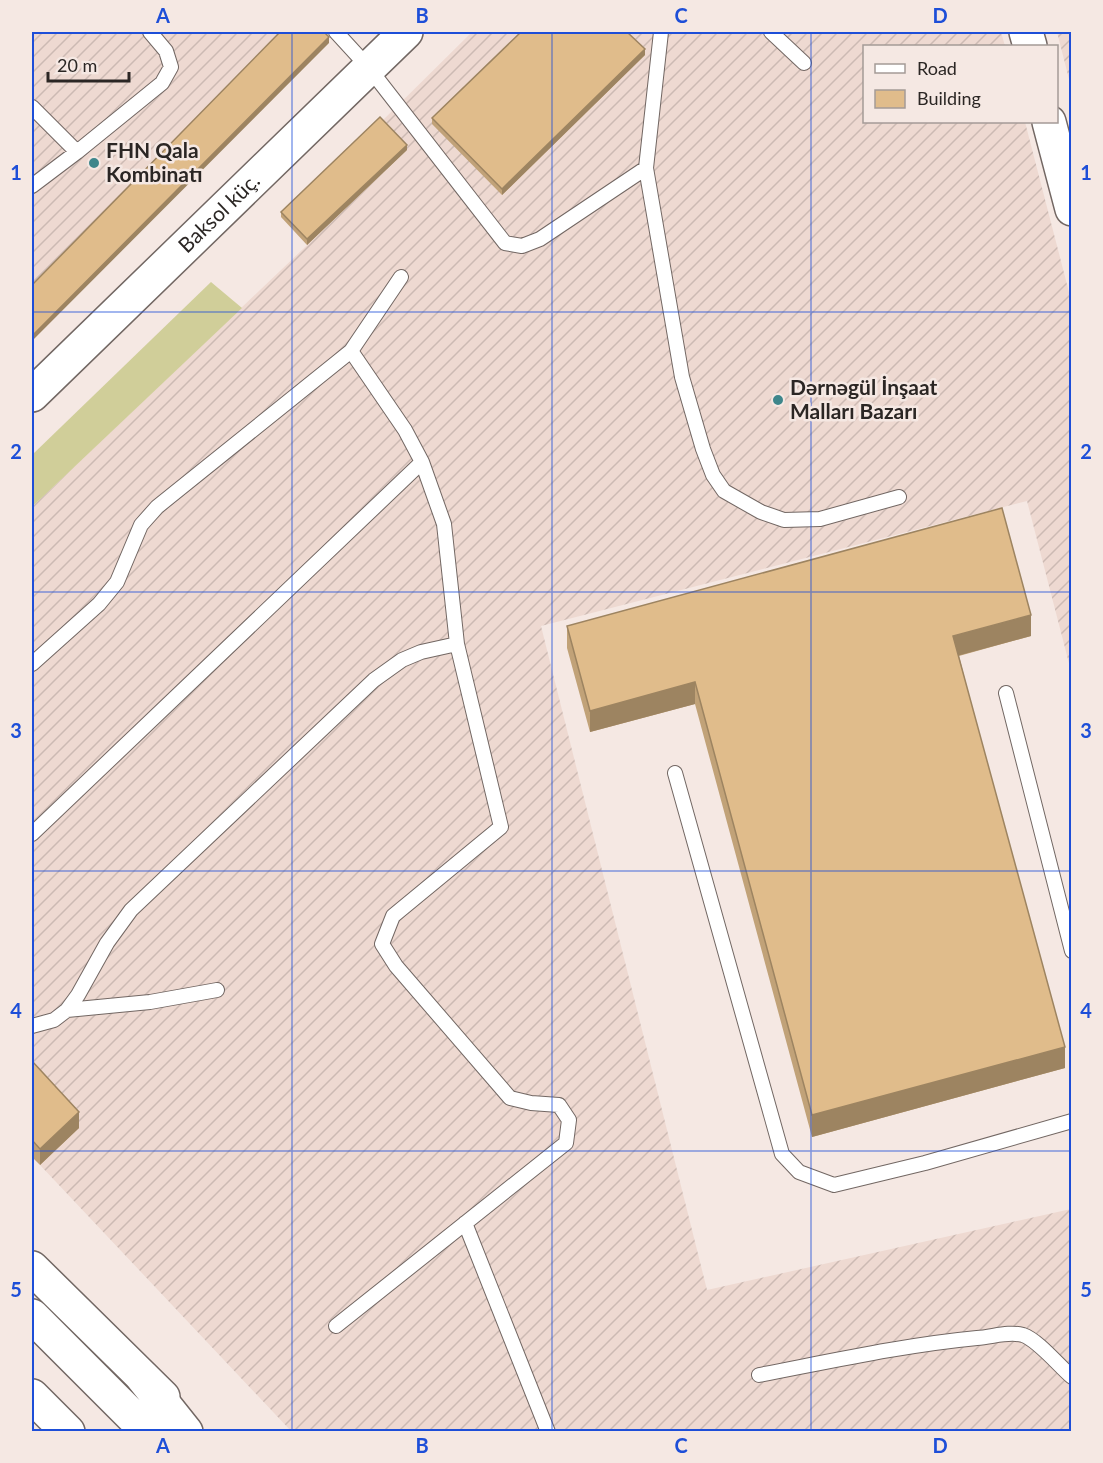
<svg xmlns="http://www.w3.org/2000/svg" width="1103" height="1463" font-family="Lato,sans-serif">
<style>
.industrial{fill:url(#industrial-furrows)}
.grass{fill:#d0ce99}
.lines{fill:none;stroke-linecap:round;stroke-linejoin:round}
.service-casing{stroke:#726763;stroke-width:16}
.tertiary-casing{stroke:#726763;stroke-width:36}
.secondary-casing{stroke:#726763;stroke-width:36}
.primary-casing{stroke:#726763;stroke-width:36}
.service{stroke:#fff;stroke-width:14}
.tertiary{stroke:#fff;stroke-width:33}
.secondary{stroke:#fff;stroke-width:33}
.primary{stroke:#fff;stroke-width:33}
.wall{fill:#c1a278}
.shaded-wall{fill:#9d8461}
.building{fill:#e0bc8b;stroke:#9d8461;stroke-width:1.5}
.grid{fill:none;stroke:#1d4ed8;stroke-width:1.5;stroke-opacity:0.55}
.poi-dot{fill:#3e868b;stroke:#f5e8e3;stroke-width:2}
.labels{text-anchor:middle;stroke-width:5;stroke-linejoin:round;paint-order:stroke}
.poi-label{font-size:21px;font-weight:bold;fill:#2b2624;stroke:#f5e8e3;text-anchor:start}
.street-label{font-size:21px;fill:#2b2624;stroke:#f5e8e3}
.neatline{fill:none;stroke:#1d4ed8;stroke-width:2}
.grid-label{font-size:20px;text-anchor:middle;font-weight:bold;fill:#1d4ed8}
</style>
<defs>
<pattern id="industrial-furrows" width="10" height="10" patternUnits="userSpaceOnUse" patternTransform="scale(1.5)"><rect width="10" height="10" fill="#eed9d1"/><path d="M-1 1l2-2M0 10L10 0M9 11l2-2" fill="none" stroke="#ccbab3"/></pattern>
</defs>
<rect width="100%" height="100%" fill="#f5e8e3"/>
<path class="industrial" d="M32,32H279L282,35L32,291Z
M472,32H1001L1005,46H864V122H1025L1071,300V671L1027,501L541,626L707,1290L1071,1209V1431H291L40,1165L79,1128L32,1078V507L406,151L380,123Z
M1057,32H1071V87Z"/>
<path class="grass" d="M211,282L242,308L32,507V455Z"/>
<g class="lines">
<defs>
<path id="service" d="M336,32L369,68L505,243L522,246L540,239L646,168
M661,32L646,168L682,377L703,449L713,475L724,491L761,512L784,520L820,519L899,497
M771,32L804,63
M32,107L77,152
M32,186L77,152L162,83L171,67L166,51L150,32
M32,664L99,604L117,582L141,525L157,507L351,351L401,277
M1006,693L1072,951
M675,773L782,1154L799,1172L834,1185L925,1163L1072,1121
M32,834L422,462
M67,1010L150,1002L217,990
M32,1026L54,1020L67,1010L78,995L107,943L131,910L374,680L402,660L421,652L457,644
M465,1223L548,1432
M336,1326L566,1143L569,1120L559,1105L531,1103L510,1098L396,966L382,944L393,916L501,827L457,644L444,524L422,462L405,430L351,351
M759,1375C832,1361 904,1345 977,1338C993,1337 1008,1331 1023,1335C1038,1340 1059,1366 1072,1377"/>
<path id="tertiary" d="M1026,32L1030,46
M1049,122L1072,209"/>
<g id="secondary">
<path id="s1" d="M32,395L406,32"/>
<path d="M32,1268L163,1397"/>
</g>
<path id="primary" d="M32,1316L148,1432
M143,1378L186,1432
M32,1396L68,1432"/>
</defs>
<use href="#service" class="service-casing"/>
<use href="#tertiary" class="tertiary-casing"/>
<use href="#secondary" class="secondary-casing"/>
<use href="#primary" class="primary-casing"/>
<use href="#service" class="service"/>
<use href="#tertiary" class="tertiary"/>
<use href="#secondary" class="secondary"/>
<use href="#primary" class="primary"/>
</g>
<path class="wall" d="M645,55L502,195L432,124V118Z
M407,150L307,245L281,217V212Z
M567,626L1031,636L959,656L1065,1068L812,1137L695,704L590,732L567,648Z
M32,1061L79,1128L40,1165L32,1157Z"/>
<path class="shaded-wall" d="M329,37V43L32,341V336Z
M645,49V55L502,195V189Z
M407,145V150L307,245V239Z
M1031,615V636L953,657V636Z
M695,682V704L590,732V711Z
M1065,1047V1068L812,1137V1115Z
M79,1112V1128L40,1165V1149Z"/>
<path class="building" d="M280,32H324L329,37L32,336V285Z
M521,32H627L645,49L502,189L432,118Z
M380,117L407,145L307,239L281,212Z
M1002,508L1031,615L953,636L1065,1047L812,1115L695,682L590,711L567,626Z
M32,1061L79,1112L40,1149L32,1140Z"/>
<path class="grid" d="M292,32V1432M552,32V1432M811,32V1432M32,312H1072M32,592H1072M32,871H1072M32,1151H1072"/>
<g class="poi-dot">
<circle cx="94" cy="163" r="6"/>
<circle cx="778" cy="400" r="6"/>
</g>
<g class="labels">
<g class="poi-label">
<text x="106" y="158">FHN Qala<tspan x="106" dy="24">Kombinatı</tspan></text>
<text x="790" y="395">Dərnəgül İnşaat<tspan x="790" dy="24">Malları Bazarı</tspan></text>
</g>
<g class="street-label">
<text dy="7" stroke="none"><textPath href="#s1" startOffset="261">Baksol küç.</textPath></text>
</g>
</g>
<rect width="1103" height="1463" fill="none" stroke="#f5e8e3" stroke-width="66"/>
<rect x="863" y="45" width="195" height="78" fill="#f5e8e3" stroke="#a49a97" stroke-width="1.5"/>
<rect x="875" y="64" width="30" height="9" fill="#ffffff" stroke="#a49a97" stroke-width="1.5"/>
<text x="917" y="75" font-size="18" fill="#2b2624">Road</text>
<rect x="875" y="90" width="30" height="18" fill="#e0bc8b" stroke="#a49a97" stroke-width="1.5"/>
<text x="917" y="105" font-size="18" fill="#2b2624">Building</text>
<path d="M48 72v9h81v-9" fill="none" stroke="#2b2624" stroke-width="3"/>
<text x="57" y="72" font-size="18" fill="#2b2624" stroke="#f5e8e3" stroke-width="4.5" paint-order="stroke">20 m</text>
<rect x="33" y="33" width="1037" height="1397" class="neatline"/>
<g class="grid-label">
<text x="163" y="23">A</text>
<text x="422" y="23">B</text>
<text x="681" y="23">C</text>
<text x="940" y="23">D</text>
<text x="16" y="180">1</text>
<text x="1086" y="180">1</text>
<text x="16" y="459">2</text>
<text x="1086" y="459">2</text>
<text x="16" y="738">3</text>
<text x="1086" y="738">3</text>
<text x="16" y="1018">4</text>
<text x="1086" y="1018">4</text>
<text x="16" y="1297">5</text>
<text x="1086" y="1297">5</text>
<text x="163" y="1453">A</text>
<text x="422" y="1453">B</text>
<text x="681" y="1453">C</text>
<text x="940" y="1453">D</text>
</g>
</svg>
